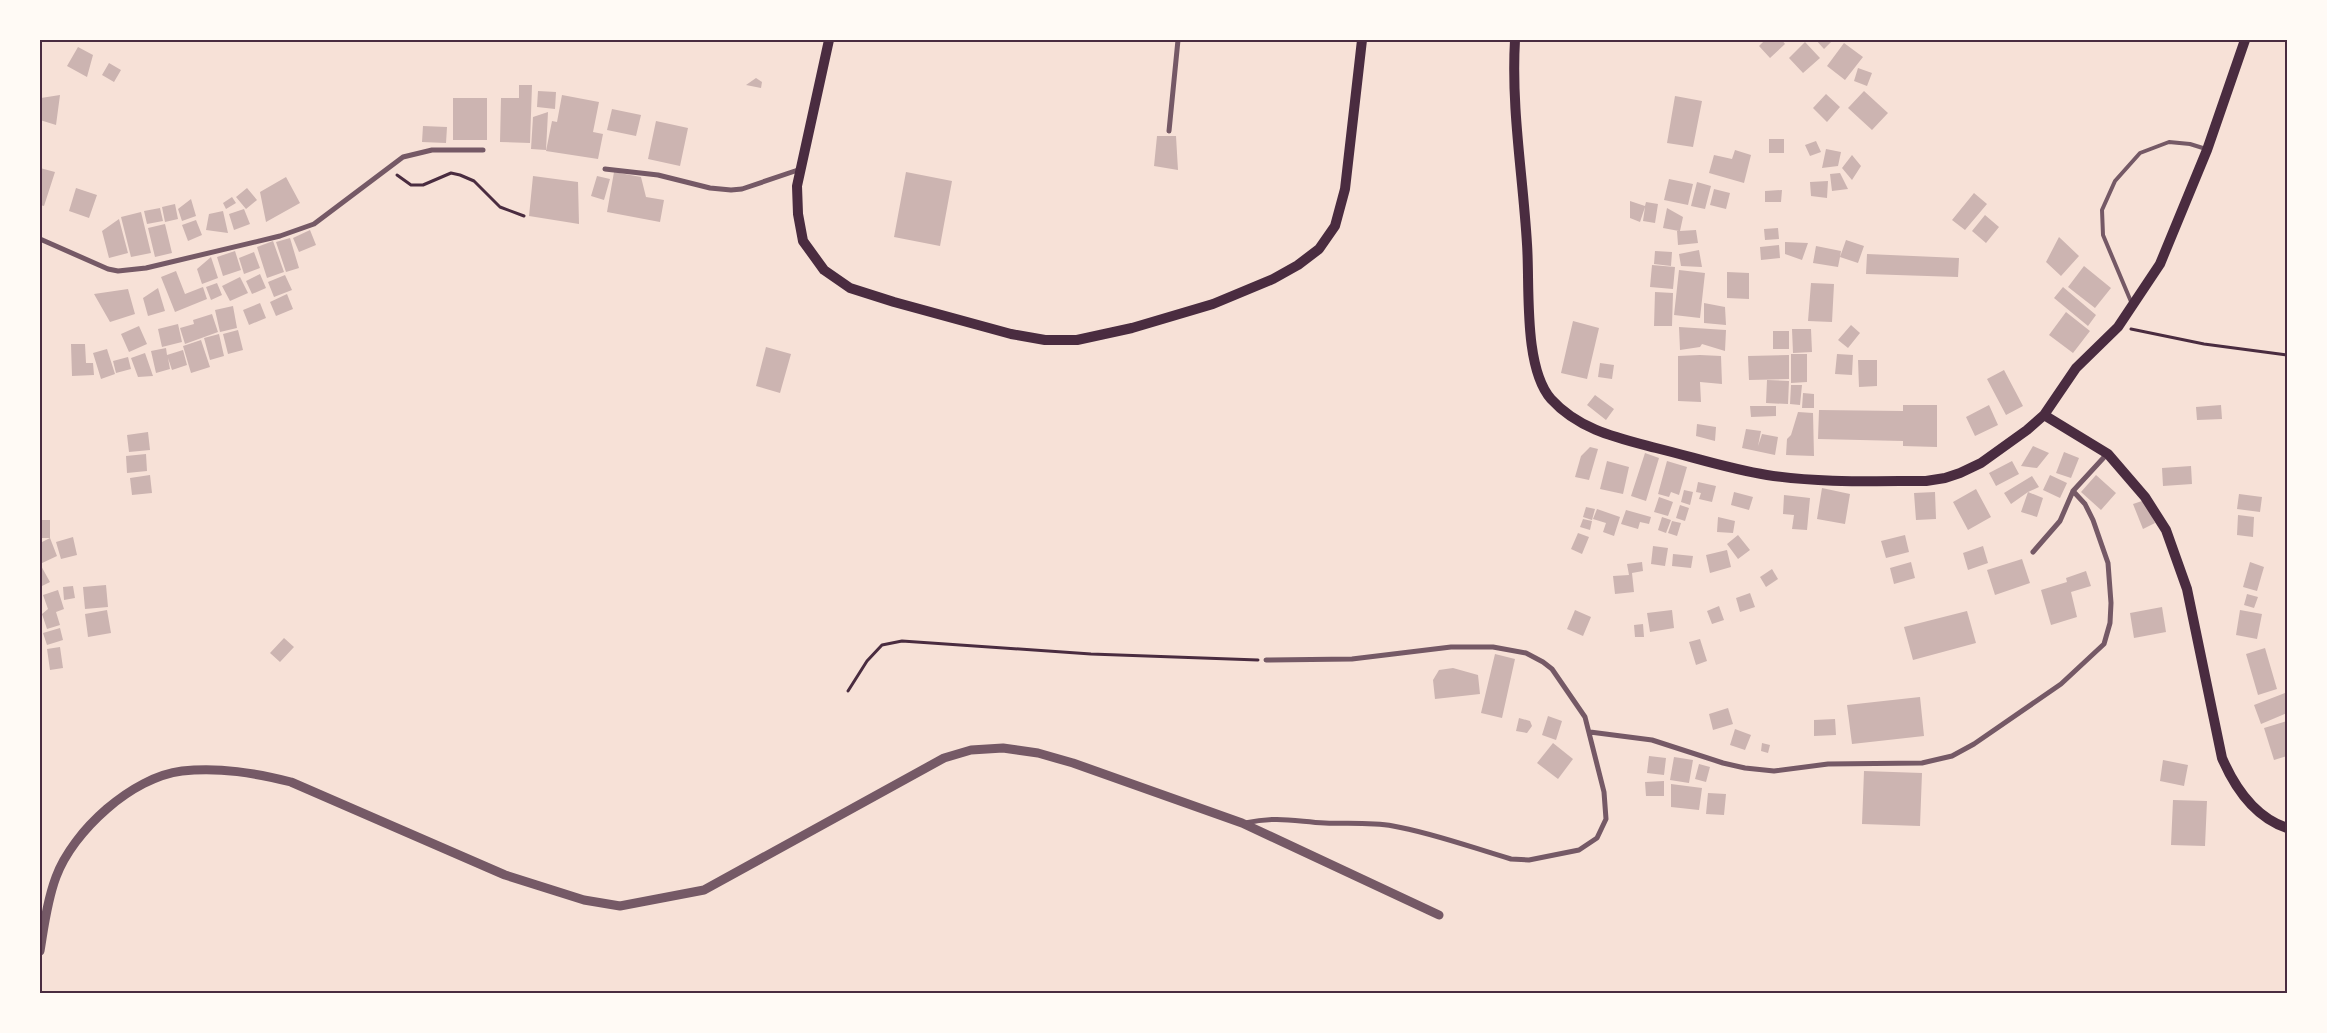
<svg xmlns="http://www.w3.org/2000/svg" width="2327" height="1033" font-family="'Zilla Slab',serif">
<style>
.building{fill:#ccb4b1}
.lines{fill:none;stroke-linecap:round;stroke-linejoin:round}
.path{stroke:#4a2c40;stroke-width:3}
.service{stroke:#755966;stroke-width:4}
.minor{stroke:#755966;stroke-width:5}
.tertiary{stroke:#755966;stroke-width:9}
.secondary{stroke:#4a2c40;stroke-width:10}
.neatline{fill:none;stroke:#4a2c40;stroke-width:2}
</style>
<rect width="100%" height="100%" fill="#f7e1d7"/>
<path class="building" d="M1765,40H1782L1785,44L1770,58L1759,46Z
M1816,40H1833L1824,49Z
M1805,42L1820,58L1803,73L1789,58Z
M1844,43L1863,57L1845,80L1827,66Z
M78,47L93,55L87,77L67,66Z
M109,63L121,70L114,82L102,75Z
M1858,68L1872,73L1867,86L1854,81Z
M756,78L762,82L761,88L746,85Z
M519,85H532L530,143L500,142L501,98H519Z
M538,91L556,92L555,109L537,107Z
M1864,91L1888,113L1872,130L1848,108Z
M1826,94L1840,107L1827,122L1813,108Z
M60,95L56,125L40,120L41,98Z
M562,95L599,102L593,132L603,134L598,159L546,151L552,121L557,122Z
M1675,96L1702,101L1693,147L1667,143Z
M453,98H487V140H453Z
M612,109L641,115L636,136L607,130Z
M548,112L546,150L531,149L533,117Z
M656,121L688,128L680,166L648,159Z
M423,126L447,127L446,143L422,142Z
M1157,136H1176L1178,170L1154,166Z
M1769,139H1784V153H1769Z
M1816,141L1821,152L1810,156L1805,145Z
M1826,149L1841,152L1838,166L1822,168Z
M1735,150L1751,155L1744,183L1709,173L1714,155L1732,159Z
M1852,155L1861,166L1852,180L1842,168Z
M40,168L55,172L44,206L40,205Z
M614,172L641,177L646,197L664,200L660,222L607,212Z
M906,172L952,181L940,246L894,237Z
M1840,173L1848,189L1832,191L1830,174Z
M533,176L578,182L579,224L529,216Z
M597,176L610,179L604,200L591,196Z
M286,177L300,203L266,222L260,192Z
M1669,179L1693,184L1688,205L1664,200Z
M1828,181L1827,198L1811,196L1810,182Z
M1697,182L1711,186L1705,209L1691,206Z
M76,188L97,195L89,218L69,211Z
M247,188L257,200L246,209L236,197Z
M1714,189L1730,193L1726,209L1710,205Z
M1782,190L1781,202H1765V191Z
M1974,193L1987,204L1965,230L1952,220Z
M232,197L236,203L226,209L223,203Z
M191,199L196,216L182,221L178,209Z
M1630,201L1645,206L1646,202L1658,204L1655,223L1643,221L1645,207L1640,222L1630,218Z
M175,204L178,219L165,222L162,207Z
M160,208L163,221L147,224L144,211Z
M1667,208L1683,217L1680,231L1696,230L1698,243L1678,245L1677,231H1679L1663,228Z
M244,209L250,224L234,230L229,214Z
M223,211L228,233L206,230L209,214Z
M141,212L151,253L131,257L121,217Z
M1985,215L1999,227L1986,243L1972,231Z
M119,219L128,253L109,258L102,231Z
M196,220L202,235L188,241L182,225Z
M165,224L172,253L155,257L148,228Z
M1778,228L1779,239L1765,240L1764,229Z
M310,230L316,245L299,252L293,238Z
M2059,237L2079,256L2061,276L2046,262Z
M290,238L299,268L286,272L276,242Z
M1846,240L1864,246L1858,263L1840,257L1838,267L1813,263L1816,246L1841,251L1840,257Z
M273,241L284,272L267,278L257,247Z
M1785,242L1808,243L1802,260L1785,254Z
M1779,245L1780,258L1761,260L1760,247Z
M1699,250L1702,267L1681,266L1679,254Z
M235,251L241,270L223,276L217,257Z
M1655,251L1672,252L1671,266L1654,264Z
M254,252L260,268L244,274L239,258Z
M1867,254L1959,258L1958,277L1866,274Z
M211,257L218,278L202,284L197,269Z
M1652,265L1675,267L1673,289L1650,287Z
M2084,266L2111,288L2095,308L2068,287Z
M1679,270L1705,273L1700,318L1674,315Z
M176,271L185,294L203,287L207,299L175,312L161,277Z
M1727,272L1749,273V299L1727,298Z
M260,274L266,288L252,294L246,281Z
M285,275L292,290L274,297L268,282Z
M240,277L248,293L230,301L222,286Z
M217,283L222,295L211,300L206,287Z
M1811,283L1834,284L1832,322L1808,321Z
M2063,287L2096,315L2088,326L2054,298Z
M158,288L165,311L148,316L143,298Z
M128,289L135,314L110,322L94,294Z
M1655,292L1673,293L1672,326H1654Z
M287,294L293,309L276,316L270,302Z
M260,303L266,318L249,325L243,310Z
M1704,303L1725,307L1726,325L1704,323Z
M233,306L237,328L220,332L215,310Z
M2066,312L2090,331L2073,353L2049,335Z
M212,314L218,332L185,344L180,328L194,324L193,320Z
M1573,321L1599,328L1587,379L1561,373Z
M178,324L182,342L162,347L158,329Z
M1851,325L1860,333L1848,348L1838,340Z
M139,326L147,344L129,352L121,334Z
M1679,327L1726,330L1725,351L1702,344L1700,347L1680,350Z
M1792,329H1811L1812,352L1793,353Z
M238,330L243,350L228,354L223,334Z
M1773,331H1789V349H1773Z
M219,334L224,356L210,360L204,338Z
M201,340L210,367L191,373L183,346Z
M71,344H85L86,363H93L94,375L72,376Z
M766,347L791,354L780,393L756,386Z
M166,348L167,355L183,350L187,365L172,370L168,358L170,369L156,373L151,351Z
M107,349L115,374L101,379L93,353Z
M145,353L153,376L138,377L131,358Z
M1791,354H1807V382L1791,383Z
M1837,354L1853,355L1852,375L1835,374Z
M1700,355L1721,356L1722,384L1700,382L1701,402L1678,401V356Z
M1789,355V379L1749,380L1748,356Z
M128,357L131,369L116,373L113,361Z
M1858,360H1877V386L1859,387Z
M1600,363L1614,365L1612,379L1598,377Z
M2004,370L2023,406L2006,415L1987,379Z
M1767,380L1789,381L1788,404L1766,403Z
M1791,385H1802L1800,405L1790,404Z
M1803,393L1814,394V408H1802Z
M1595,395L1614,409L1606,420L1587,405Z
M1903,405H1937V447L1903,446V441L1818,439L1819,410L1903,411Z
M1989,405L1998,425L1975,436L1966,417Z
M2221,405L2222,419L2197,420L2196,407Z
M1750,406H1776V416L1751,417Z
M1798,412L1813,413L1814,456L1786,455L1787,439L1791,435Z
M1697,424L1716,427L1715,441L1696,436Z
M1746,429L1761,431L1758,446L1762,434L1778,437L1775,455L1742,448Z
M148,432L150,450L129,452L127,435Z
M2033,446L2049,453L2037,468L2021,466Z
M1590,447L1598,449L1589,480L1575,477L1581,456Z
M2064,452L2079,458L2071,478L2056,473Z
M1645,453L1659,458L1646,501L1631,496Z
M146,454L147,471L127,473L126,456Z
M1607,461L1629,467L1623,494L1600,489Z
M1667,461L1687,467L1679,495L1671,492L1669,497L1658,494Z
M2012,461L2019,474L1996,486L1989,473Z
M2191,466L2192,484L2163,486L2162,468Z
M150,475L152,493L132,495L130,478Z
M2050,475L2067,483L2060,498L2043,490Z
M2096,475L2116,493L2101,510L2081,492Z
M2032,476L2039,487L2028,492L2043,498L2037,517L2021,512L2028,492L2011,504L2004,493Z
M1698,482L1716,486L1712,502L1699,499L1701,493L1696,492Z
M1822,488L1850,494L1845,524L1817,519Z
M1976,489L1991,517L1968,530L1953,502Z
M1684,490L1693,492L1690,505L1681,502Z
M1734,492L1753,497L1749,510L1731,505Z
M1935,492L1936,519L1916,520L1914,493Z
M2239,494L2262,497L2260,512L2237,509Z
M1784,495L1810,498L1807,530L1792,529L1794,515L1783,514Z
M1659,497L1673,502L1668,516L1654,512Z
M2145,500L2155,523L2143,529L2133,504Z
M1680,505L1689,508L1685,521L1676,518Z
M1586,507L1595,509L1592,520L1583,517Z
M1597,509L1620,517L1614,536L1603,532L1606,523L1593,519Z
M1626,510L1651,517L1649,524L1640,522L1638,529L1621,524Z
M2238,515L2254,517L2253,537L2237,535Z
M1662,517L1671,520L1666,533L1658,530Z
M1718,517L1735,521L1733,533L1717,532Z
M1583,519L1592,521L1590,530L1580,527Z
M40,520H50V538H40Z
M1672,521L1681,523L1677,536L1668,533Z
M1578,533L1589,537L1582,554L1571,549Z
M1738,535L1750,550L1738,559L1727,544Z
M1905,535L1909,552L1886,558L1881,541Z
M73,537L77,555L61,559L56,542Z
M50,538L57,556L40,564L50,582L40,587V543Z
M1653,546L1668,548L1665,566L1651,564Z
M1983,546L1988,563L1968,570L1963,553Z
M1727,550L1731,567L1710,573L1706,555Z
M1673,554L1693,556L1691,568L1672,566Z
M2022,559L2030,583L1995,595L1987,570Z
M1642,562L1643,571L1632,573L1634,592L1615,594L1613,576L1629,575L1627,564Z
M1911,562L1915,578L1894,584L1890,568Z
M2250,562L2264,567L2257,591L2243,587Z
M1772,569L1778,579L1766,587L1760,577Z
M2086,571L2091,586L2071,592L2077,617L2051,625L2041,590L2067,582L2066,578Z
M106,585L108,607L85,609L83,587Z
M73,586L75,598L64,600L63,587Z
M58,590L64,609L56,612L60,625L47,629L42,614L48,609L43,595Z
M1750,593L1755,607L1740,612L1736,598Z
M2247,594L2258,597L2254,608L2244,605Z
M1719,606L1724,620L1712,624L1707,611Z
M2162,607L2166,632L2134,638L2130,613Z
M107,610L111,633L88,637L85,614Z
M1575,610L1591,617L1583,636L1567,629Z
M1672,610L1674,628L1650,632L1647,613Z
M2240,610L2262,614L2257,639L2236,635Z
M1967,611L1976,643L1913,660L1904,627Z
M1643,624L1644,637H1635L1634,625Z
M60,628L63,640L47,645L43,633Z
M284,638L294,647L280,662L270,653Z
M1700,639L1707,661L1696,665L1689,642Z
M60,647L63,668L50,670L47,649Z
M2265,648L2277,689L2258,695L2246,654Z
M1495,654L1515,659L1502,718L1481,713Z
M1453,668L1478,675L1480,694L1435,699L1433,680L1439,670Z
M2285,693L2287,713L2261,724L2254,705Z
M1920,697L1924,736L1852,744L1847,705Z
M1728,708L1733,724L1713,730L1709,714Z
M1548,716L1562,721L1556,740L1542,735Z
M1519,718L1530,721L1532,726L1527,733L1516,731Z
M1835,719L1836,735L1814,736V720Z
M2287,721V756L2274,760L2264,728Z
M1735,729L1751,735L1745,750L1730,745Z
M1553,743L1573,759L1558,779L1537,763Z
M1762,743L1770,745L1768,753L1761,751Z
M1649,756L1666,758L1664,775L1647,773Z
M1674,757L1693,760L1689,783L1670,780Z
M2163,760L2188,765L2184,786L2160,781Z
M1699,764L1710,767L1706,782L1695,779Z
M1864,771L1922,773L1920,826L1862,824Z
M1664,781V796H1646L1645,782Z
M1671,784L1702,788L1699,810L1671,807Z
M1708,793L1726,794L1724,815L1706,814Z
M2173,800L2207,801L2205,846L2171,845Z"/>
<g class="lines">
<path class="path" d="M397,175L411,185H423L451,173L460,175L474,181L500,207L524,216
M2131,329L2204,344L2287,355
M848,691L867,661L882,645L902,641L1091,654L1258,660"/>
<path class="service" d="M2132,304L2103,235L2102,210L2115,181L2140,153L2169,142L2190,144L2206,149"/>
<path class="minor" d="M1169,131L1178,40
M605,169L658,175L710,188L731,190L742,189L801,169
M40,239L108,269L118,271L146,268L280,236L314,224L403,157L432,150H483
M2033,552L2060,521L2073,491
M1590,732L1652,740L1723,763L1745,768L1774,771L1828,764L1922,763L1952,756L1974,744L2061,684L2104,644L2110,623L2111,603L2108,563L2093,520L2085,504L2073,491L2107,454
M1245,823C1278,816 1293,821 1325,823C1348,824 1371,822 1393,826C1433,833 1473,848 1511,859L1529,860L1579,850L1597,838L1606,819L1604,792L1585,717L1552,669L1543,662L1526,653L1493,647H1451L1352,659L1266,660"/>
<path class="tertiary" d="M40,951C44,927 47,901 56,877C73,831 132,777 182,771C220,767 255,773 291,782L505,875L584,900L620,906L704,890L944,758L971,750L1003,748L1038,753L1073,763L1242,823L1439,915"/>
<path class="secondary" d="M829,40L797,186L798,214L803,241L824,270L850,288L894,302L1011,334L1045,340H1077L1132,328L1213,304L1273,279L1298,265L1319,249L1335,226L1345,189L1362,40
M1515,40C1511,109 1523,176 1527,244C1530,285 1523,367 1551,399C1579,430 1618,438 1656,448C1693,457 1729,469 1767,475C1819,483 1873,481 1926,481L1945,478L1960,473L1981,463L2027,430L2044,415L2076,368L2118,327L2160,264L2207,150L2245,40
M2044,415L2108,454L2145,497L2166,530L2187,589L2222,758C2235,788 2254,817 2287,828"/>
</g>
<rect width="2327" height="1033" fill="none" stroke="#fffaf5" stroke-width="82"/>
<rect x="41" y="41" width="2245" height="951" class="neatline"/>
</svg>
